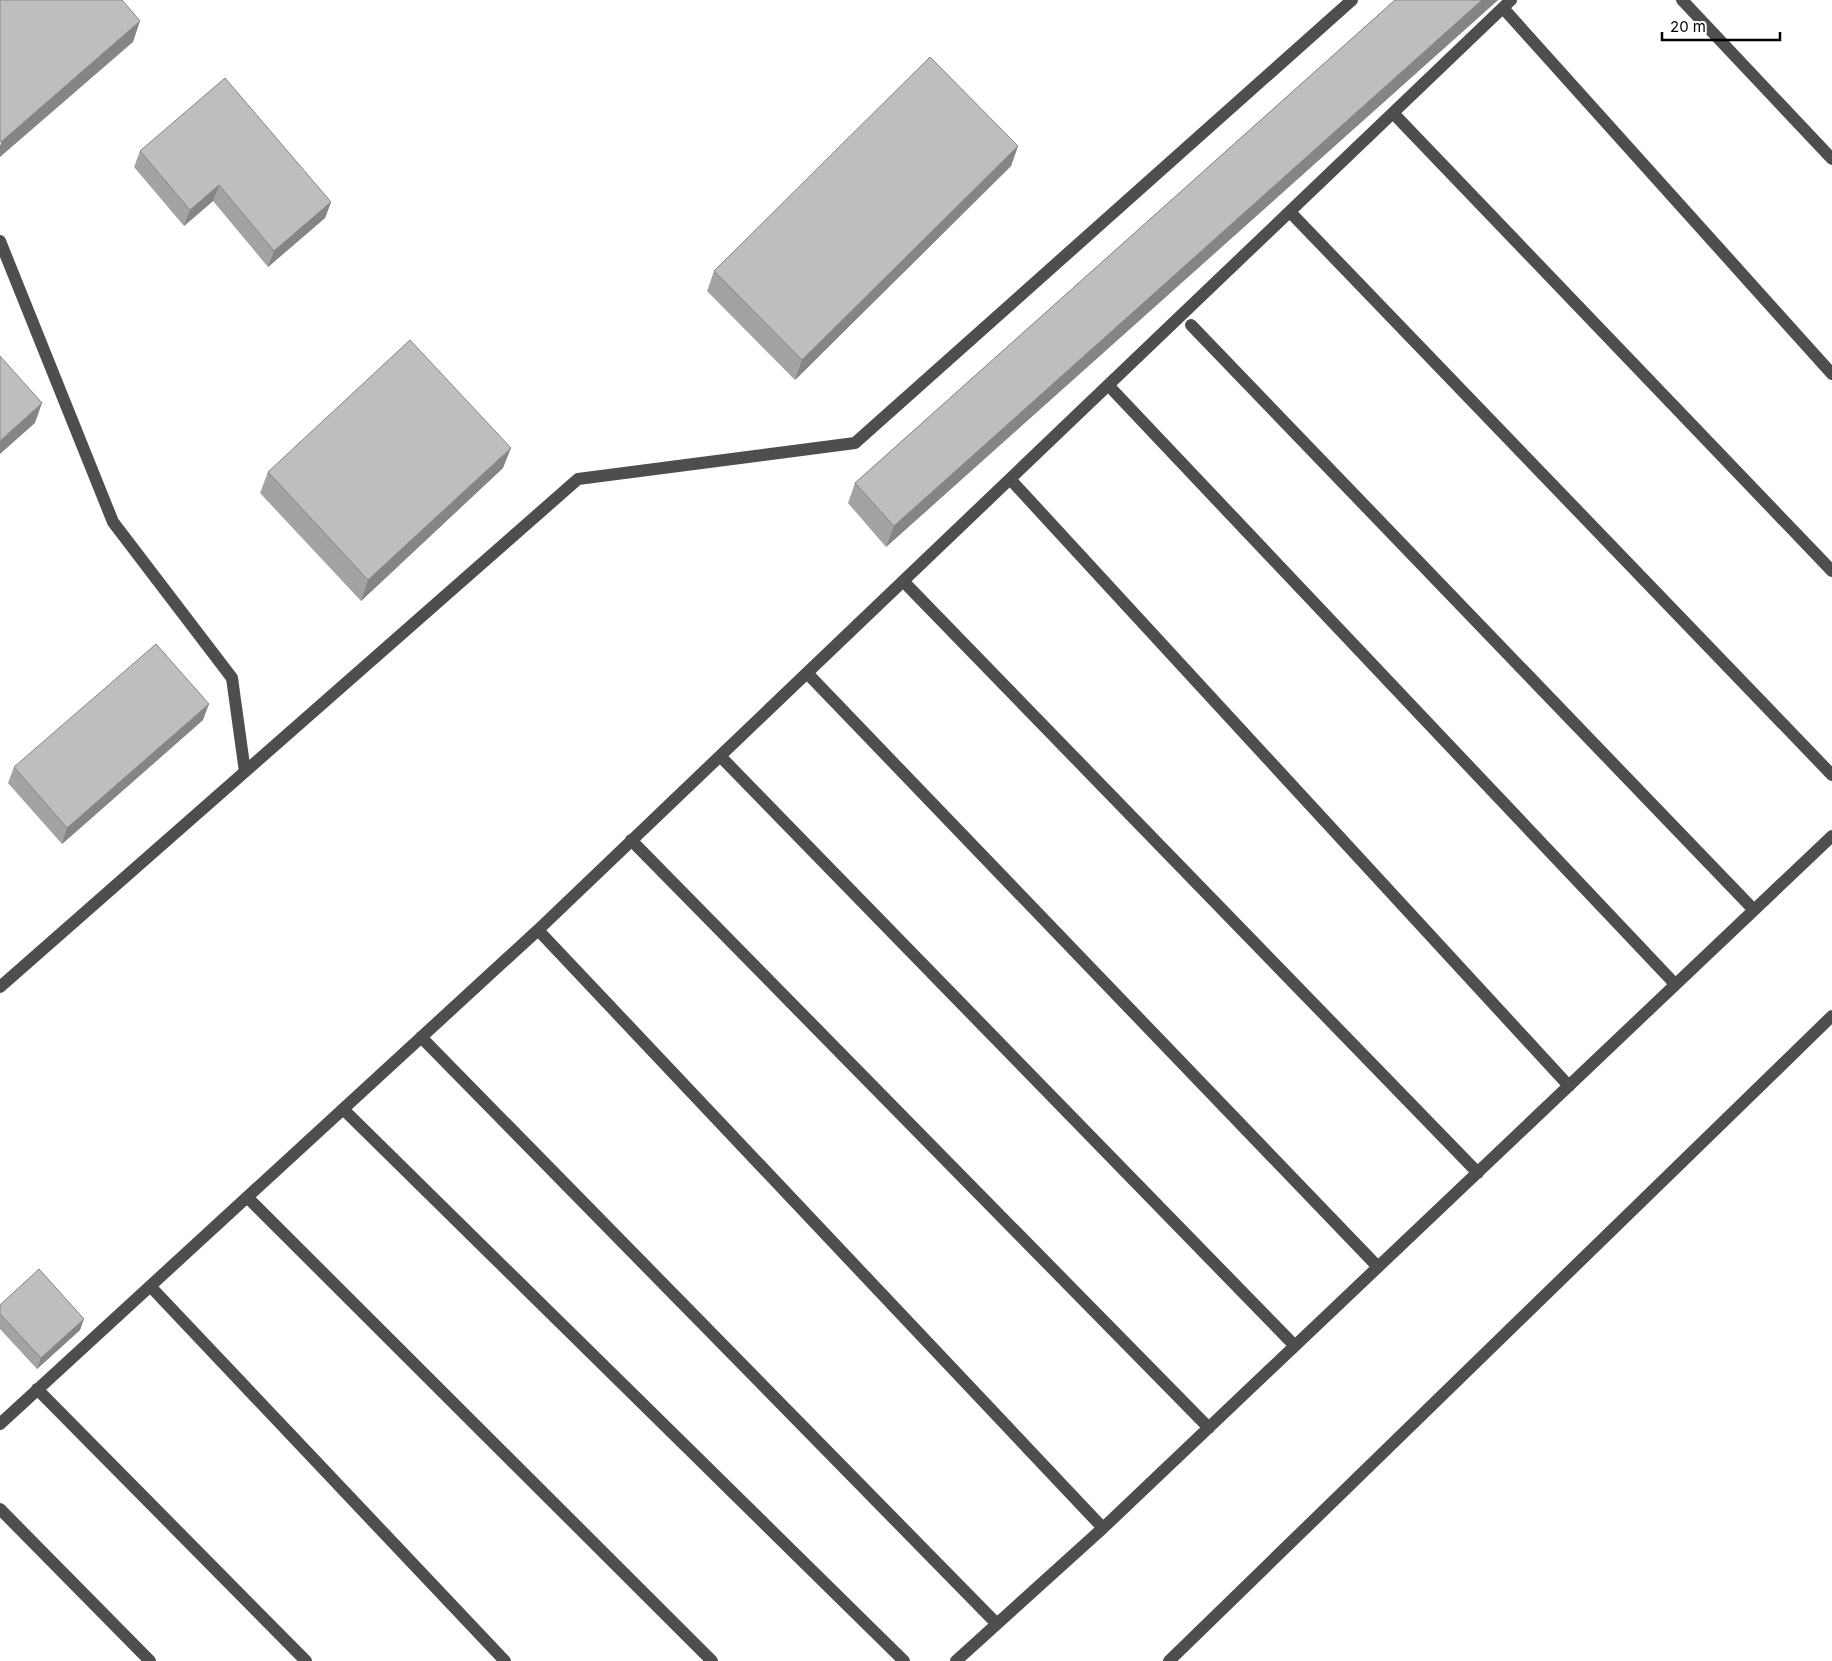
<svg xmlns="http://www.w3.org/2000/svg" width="1832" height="1661" font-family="Inter,sans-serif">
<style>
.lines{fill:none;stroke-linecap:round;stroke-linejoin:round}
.minor{stroke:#4e4e4e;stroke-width:12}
.wall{fill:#a3a3a3}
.shaded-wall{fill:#858585}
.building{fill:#bebebe;stroke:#858585}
</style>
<rect width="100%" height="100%" fill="#fff"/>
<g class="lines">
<path class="minor" d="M1682,0L1832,159
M1503,8L1832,374
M1393,113L1832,571
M1290,212L1832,775
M0,241L113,522L232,678L245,772
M1191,325L1754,910
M1108,385L1675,984
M1010,479L1569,1086
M903,581L1478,1173
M807,673L1378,1267
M720,756L1295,1346
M631,840L1209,1428
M538,930L1511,0
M0,987L578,479L855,443L1352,0
M421,1037L997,1624
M343,1109L904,1661
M247,1197L712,1661
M150,1286L505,1661
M37,1389L306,1661
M0,1424L538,930L1103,1528L956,1661
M0,1509L150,1661
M1103,1528L1832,836
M1169,1661L1832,1016"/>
</g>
<path class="wall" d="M1395,0H1498L886,547L848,503L855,483Z
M1018,146L1011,166L795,380L707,291L714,271Z
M140,151L331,202L325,218L268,267L213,201L184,226L134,167Z
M503,468L361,601L260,493L268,472Z
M203,720L62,844L8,783L14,767Z
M0,1305L80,1330L37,1369L0,1329Z"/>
<path class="shaded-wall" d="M1482,0H1498L886,547L894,526Z
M140,21L133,42L0,157V146L1,142Z
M1018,146L1011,166L795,380L802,360Z
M219,185L213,201L184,226L190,210Z
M331,202L325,218L268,267L274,251Z
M42,403L35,423L0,454V441Z
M511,448L503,468L361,601L368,580Z
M209,704L203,720L62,844L67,828Z
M84,1319L80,1330L37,1369L41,1358Z"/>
<path class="building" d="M0,0H122L140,21L1,142L0,141Z
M1395,0H1482L894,526L855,483Z
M930,57L1018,146L802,360L714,271Z
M225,78L331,202L274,251L219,185L190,210L140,151Z
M410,340L511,448L368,580L268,472Z
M0,356L42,403L0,441Z
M156,644L209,704L67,828L14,767Z
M39,1269L84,1319L41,1358L0,1314V1305Z"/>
<path d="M1662 32v8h118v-8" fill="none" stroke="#000000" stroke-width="2.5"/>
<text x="1670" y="32" font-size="15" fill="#000000" stroke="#ffffff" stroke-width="4" paint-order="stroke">20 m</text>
</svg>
